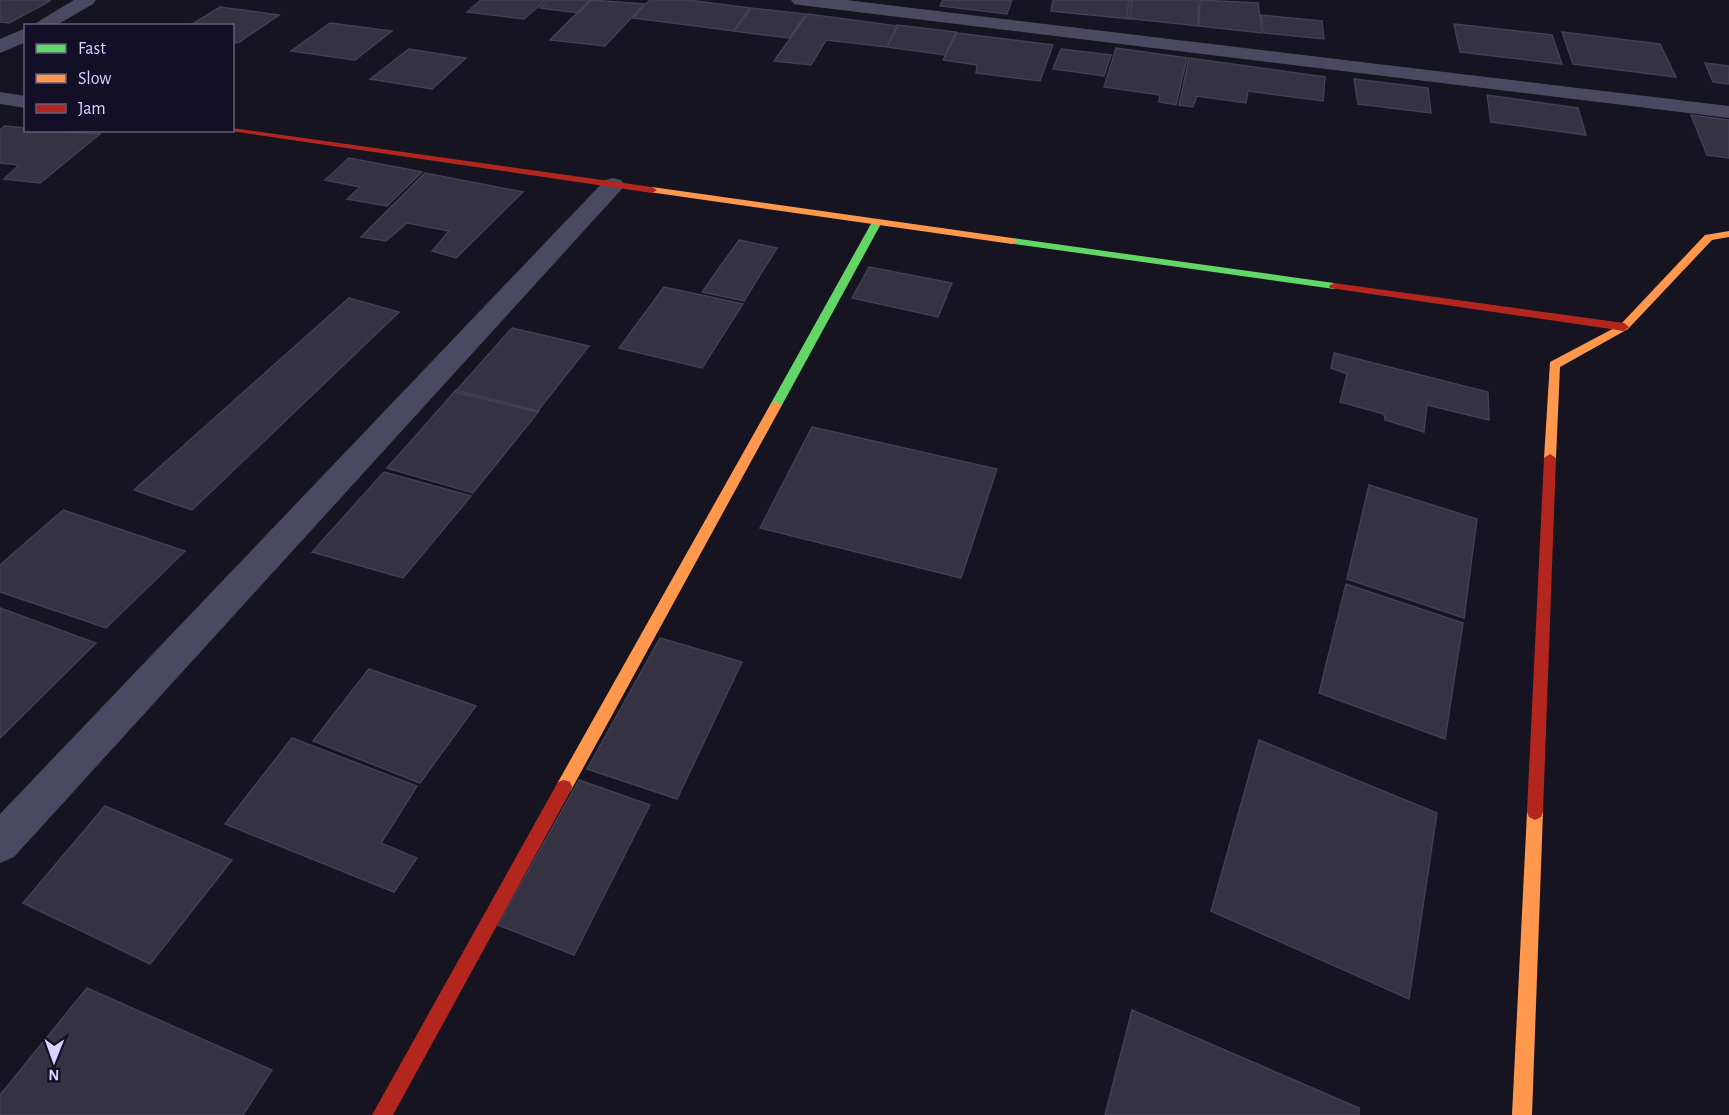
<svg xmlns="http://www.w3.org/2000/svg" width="1729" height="1115" font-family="'Alegreya Sans',sans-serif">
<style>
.building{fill:#343243;stroke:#433f54;stroke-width:1.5}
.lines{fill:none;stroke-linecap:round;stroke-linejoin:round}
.street{fill:#4a4962;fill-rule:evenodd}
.fast{fill:#63d668;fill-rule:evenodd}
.slow{fill:#ff974d;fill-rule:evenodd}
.jam{fill:#b3261e;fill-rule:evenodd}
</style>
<rect width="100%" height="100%" fill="#161421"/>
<path class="building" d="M0,0H47L50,1L9,23L0,22Z
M481,0H546L524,19L467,12Z
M549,0H591L579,13L540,8Z
M590,0L644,4L605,46L550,40Z
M650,0H688L751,8L734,31L633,18Z
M943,0H1012L1007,14L940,6Z
M1053,0H1132L1130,19L1051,11Z
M1129,0H1198V26L1126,18Z
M1200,0L1258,3L1262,33L1199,26Z
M220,7L279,15L238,43L232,42V26H189Z
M750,8L806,14L789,38L733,31Z
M808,14L898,26L887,47L826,40L811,65L774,61Z
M1261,15L1322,21L1324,39L1264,33Z
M330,23L392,31L355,60L291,51Z
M1454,24L1552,35L1562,64L1460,52Z
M897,25L956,32L945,55L887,47Z
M1562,32L1660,44L1676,77L1573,64Z
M957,33L1053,45L1040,81L976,73L977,65L943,60Z
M1116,48L1187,58L1176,105L1159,102L1160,95L1104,87Z
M409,49L466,58L432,89L370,79Z
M1061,49L1111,55L1104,76L1053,69Z
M1189,58L1325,77L1323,101L1248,91L1246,103L1197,96L1193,107L1179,105Z
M1705,63L1729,66V84L1713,82Z
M1354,79L1428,88L1431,113L1358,104Z
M1487,95L1578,108L1586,135L1491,122Z
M1691,115L1729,120V158L1707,155Z
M5,126L26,128V130L100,134L40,183L4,179L19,165L0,163V130Z
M349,158L422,172L387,206L347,199L360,187L325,180Z
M425,173L523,192L456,258L432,251L449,231L407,223L386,241L361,237Z
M739,240L777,248L744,301L702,292Z
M869,267L952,283L938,317L852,298Z
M664,287L743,304L702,368L619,348Z
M349,298L399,312L192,510L134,490Z
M512,328L589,346L537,412L455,392Z
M1334,353L1488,392L1489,420L1427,405L1424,432L1385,420L1384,414L1340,402L1347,374L1331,368Z
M456,390L539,411L473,493L387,468Z
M812,427L997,469L961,578L760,528Z
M384,472L471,496L403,578L312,552Z
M1369,485L1477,519L1464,618L1347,579Z
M63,510L185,551L106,628L0,592V565Z
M1346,584L1463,623L1445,739L1319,693Z
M0,608L96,643L0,738Z
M660,638L742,662L677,799L587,769Z
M369,669L476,706L420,783L313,741Z
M292,738L417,786L381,843L417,858L394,892L225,824Z
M1259,740L1437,813L1409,999L1211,911Z
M579,780L650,805L574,955L498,925Z
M105,806L232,860L150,964L23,903Z
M87,988L272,1070L243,1115H0V1095Z
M1132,1010L1359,1108V1115H1105Z"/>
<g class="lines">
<path class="street" d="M74,0H96L93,4L55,26H31Z
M791,0H846L1729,106V118L800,5L794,4Z
M26,28V42L0,53V39Z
M0,92L26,96V108L0,104Z
M613,178L621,180L625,185L621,190L14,857L0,863V814L605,180Z"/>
<path class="fast" d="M877,219L882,222L782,405L776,409L772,408L770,405L872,222Z
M1012,238L1334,283L1339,286L1334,289L1008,243L1007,241Z"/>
<path class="slow" d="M652,187L1012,238L1017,241L1012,244L649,192V188Z
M1729,231V237L1712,240L1628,329L1560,367L1556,458L1550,462L1546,461L1544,458L1550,362L1620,325L1705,235Z
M776,401L782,405L570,792L564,794L558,792L556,787L558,782L770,405Z
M1535,804L1541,807L1543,812L1532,1115H1512L1527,812L1529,807Z"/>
<path class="jam" d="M232,128L652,187L657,190L652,193L224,130H232Z
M1334,283L1624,323L1629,327L1624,331L1330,288L1329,286Z
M1550,454L1556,458L1543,812L1541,817L1535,820L1529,817L1527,812L1544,458Z
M564,780L570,782L572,787L570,792L393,1115H372L558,782Z"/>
</g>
<rect x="24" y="24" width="210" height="108" fill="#130f26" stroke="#625e7d" stroke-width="1.5"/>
<rect x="36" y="44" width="30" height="9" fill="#63d668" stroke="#625e7d" stroke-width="1.5"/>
<text x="78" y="54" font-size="18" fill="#d9d4ff">Fast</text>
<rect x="36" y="74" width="30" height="9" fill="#ff974d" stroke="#625e7d" stroke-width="1.5"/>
<text x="78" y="84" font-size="18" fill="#d9d4ff">Slow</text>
<rect x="36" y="104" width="30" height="9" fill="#b3261e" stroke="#625e7d" stroke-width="1.5"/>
<text x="78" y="114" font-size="18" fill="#d9d4ff">Jam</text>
<g transform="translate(54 1061) rotate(181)" stroke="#130f26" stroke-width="4.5" paint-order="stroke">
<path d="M0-4.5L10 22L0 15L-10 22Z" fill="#d9d4ff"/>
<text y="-9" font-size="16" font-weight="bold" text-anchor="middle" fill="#d9d4ff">N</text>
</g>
</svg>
